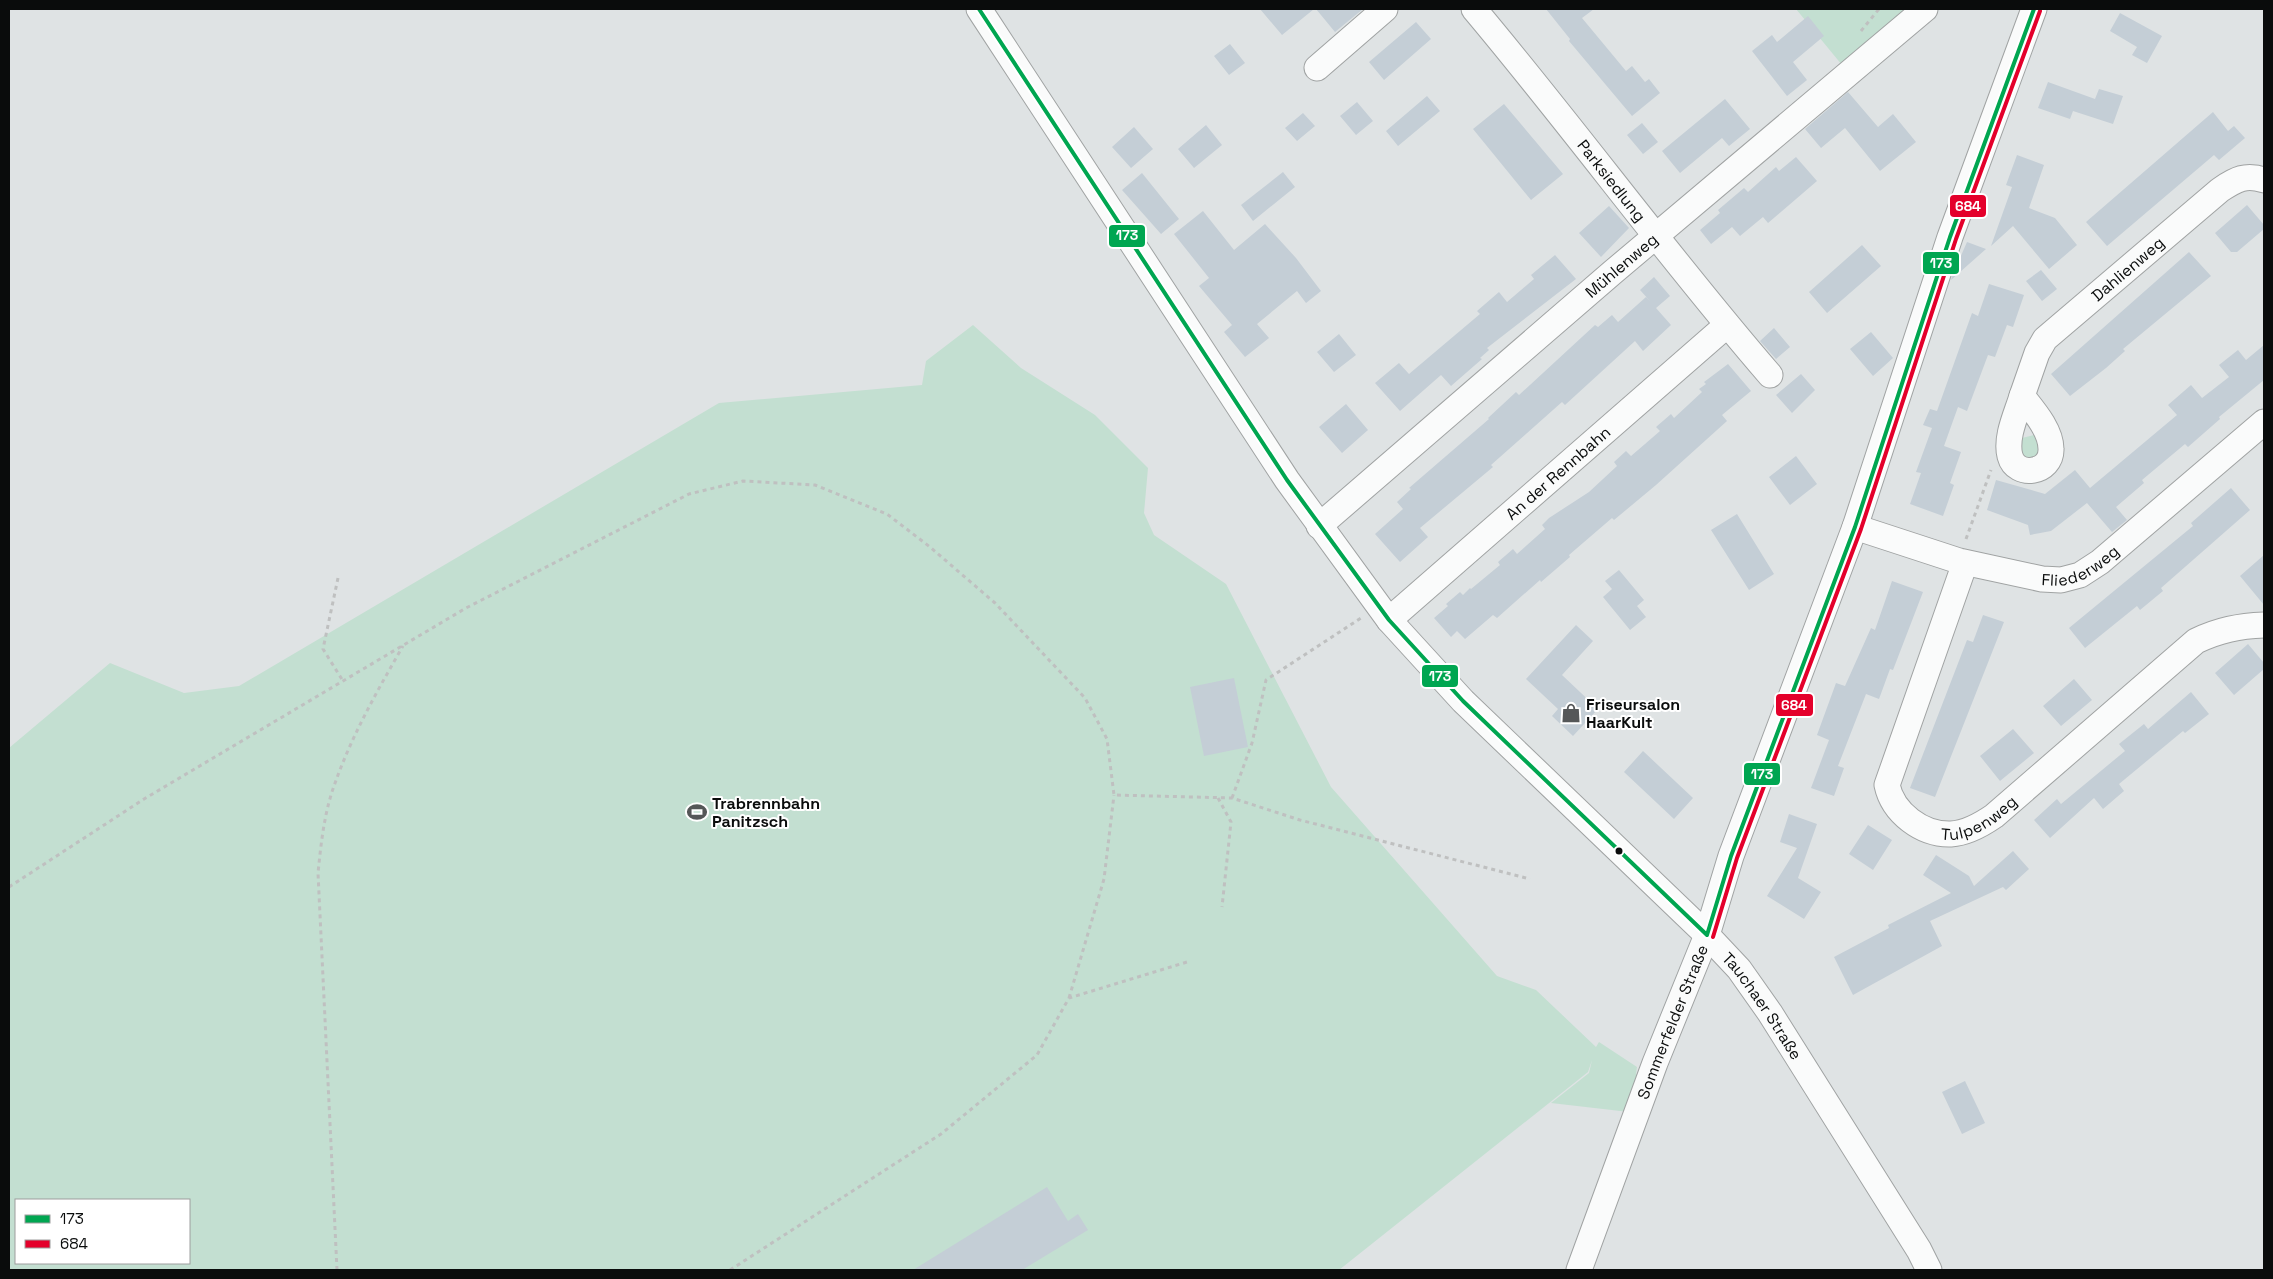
<svg xmlns="http://www.w3.org/2000/svg" width="2273" height="1279" font-family="'Space Grotesk',sans-serif">
<style>
.green{fill:#c3dfd1;fill-rule:evenodd}
.building{fill:#c4ced6}
.lines{fill:none;stroke-linecap:round;stroke-linejoin:round}
.minor-casing{stroke:#a0a3a3;stroke-width:27}
.path{stroke:#bfc0c0;stroke-width:3;stroke-dasharray:4 4;stroke-linecap:butt}
.minor{stroke:#fafbfb;stroke-width:25}
.bus-1-casing{stroke:#fff;stroke-width:8}
.bus-2-casing{stroke:#fff;stroke-width:8}
.bus-1{stroke:#00a651;stroke-width:4}
.bus-2{stroke:#e4002b;stroke-width:4}
.bus-dot{fill:#0a0c0c;stroke:#fff;stroke-width:2}
.labels{text-anchor:middle;stroke-width:4;stroke-linejoin:round;paint-order:stroke}
.street-label{font-size:16px;fill:#0a0c0c;stroke:#fff}
.poi-label{font-size:16px;font-weight:bold;fill:#0a0c0c;stroke:#fff;text-anchor:start}
.line-badge{stroke:#fff;stroke-width:2}
.badge-label{font-size:14px;text-anchor:middle;font-weight:bold;fill:#fff}
</style>
<rect width="100%" height="100%" fill="#dfe3e4"/>
<path class="green" d="M1796,9H1909L1842,65Z
M973,325L1021,368L1095,415L1148,468L1144,513L1154,535L1226,584L1331,787L1497,976L1536,990L1596,1047L1599,1042L1637,1067L1636,1074L1639,1075L1629,1112L1551,1103L1589,1073L1592,1060L1588,1072L1339,1270H9V748L110,663L184,693L239,686L719,403L922,385L926,361ZM16,1200H189V1263H16Z
M2034,435L2039,437L2046,453L2023,463L2018,442L2022,438Z"/>
<path class="building" d="M1260,9H1314L1282,35Z
M1316,9H1363L1335,32Z
M1546,9H1594L1582,18L1626,71L1632,66L1645,82L1649,79L1660,93L1632,116L1569,41L1570,39Z
M2120,13L2162,36L2147,63L2132,55L2137,47L2110,31Z
M1808,16L1824,36L1793,62L1807,80L1787,96L1752,51L1772,35L1777,42Z
M1416,22L1431,39L1384,80L1369,62Z
M1230,44L1245,63L1229,75L1214,56Z
M2048,82L2095,99L2099,89L2123,96L2113,124L2073,111L2070,119L2038,108Z
M1848,92L1878,127L1893,114L1916,142L1880,171L1845,128L1821,148L1805,129Z
M1427,96L1440,111L1398,146L1386,131Z
M1725,99L1750,129L1729,146L1722,138L1680,173L1662,151Z
M1357,102L1373,121L1356,135L1340,116Z
M1504,104L1563,174L1531,200L1473,129Z
M2213,112L2228,131L2234,126L2245,138L2219,160L2214,155L2107,246L2086,222Z
M1303,113L1315,126L1297,141L1285,128Z
M1642,123L1658,142L1643,154L1627,135Z
M1206,125L1222,145L1194,168L1178,149Z
M1134,127L1153,149L1131,168L1112,147Z
M2017,155L2044,165L2029,208L2055,218L2077,245L2049,269L2013,226L1991,246L2012,187L2006,185Z
M1796,157L1817,181L1768,223L1763,217L1740,236L1732,227L1711,244L1700,230L1720,213L1718,210L1744,188L1748,192L1776,167L1779,171Z
M1283,172L1295,187L1253,221L1241,205Z
M1142,173L1179,219L1161,234L1122,190Z
M2247,205L2264,225V229L2237,252H2231L2215,233Z
M1609,206L1629,228L1601,257L1579,233Z
M1203,211L1234,250L1265,224L1296,258L1321,291L1306,303L1297,291L1257,324L1269,338L1245,357L1224,332L1232,325L1199,286L1209,278L1174,234Z
M1967,242L1986,249L1951,280L1953,274Z
M1862,245L1881,266L1827,313L1809,292Z
M2189,252L2211,276L2123,349L2125,351L2106,368L2070,396L2051,374Z
M1555,255L1576,279L1487,348L1489,350L1480,358L1482,359L1451,386L1441,375L1400,411L1375,383L1399,363L1409,374L1480,314L1477,311L1499,292L1507,302L1534,279L1531,275Z
M2041,270L2057,289L2042,301L2026,281Z
M1654,277L1670,296L1656,308L1671,325L1643,351L1635,341L1565,405L1562,402L1491,465L1493,467L1420,528L1428,537L1400,562L1375,534L1403,509L1397,502L1411,489L1409,488L1489,419L1488,418L1516,392L1519,395L1595,325L1598,327L1612,315L1618,322L1646,297L1650,301L1640,290Z
M1989,284L2024,295L2013,327L2007,325L1995,357L1988,355L1967,411L1958,407L1944,446L1961,452L1950,483L1954,485L1943,516L1910,504L1921,473L1916,472L1932,428L1923,425L1930,409L1937,411L1972,313L1978,316Z
M1774,328L1790,347L1776,359L1760,341Z
M1871,332L1893,358L1873,376L1850,349Z
M1339,334L1356,355L1334,372L1317,352Z
M2264,345V380L2219,417L2220,419L2188,447L2185,444L2142,480L2144,483L2116,507L2127,520L2112,532L2087,503L2051,531L2030,535L2028,525L1987,510L1996,480L2045,494L2075,470L2090,488L2177,415L2168,405L2191,385L2202,398L2229,377L2219,365L2238,350L2246,360Z
M1728,364L1751,391L1722,415L1727,421L1656,485L1614,520L1612,518L1569,555L1570,557L1541,582L1540,580L1497,618L1493,615L1465,639L1457,631L1451,637L1434,618L1448,606L1446,604L1460,592L1463,595L1470,588L1471,589L1500,565L1498,562L1513,549L1517,554L1545,529L1542,525L1549,518L1589,492L1617,466L1614,462L1626,451L1631,456L1645,444L1660,431L1656,427L1671,414L1674,418L1702,392L1699,389L1706,384L1704,382Z
M1801,374L1815,390L1792,413L1776,395Z
M1346,404L1368,430L1342,453L1319,427Z
M1796,456L1817,484L1790,505L1769,477Z
M2231,488L2250,510L2161,588L2163,591L2140,610L2137,606L2085,648L2069,628L2193,526L2191,523Z
M1737,514L1774,574L1749,590L1711,530Z
M2264,555V605L2240,576Z
M1619,570L1644,600L1637,606L1646,617L1630,630L1603,597L1612,589L1605,581Z
M1892,581L1923,592L1893,670L1890,669L1879,699L1866,694L1838,766L1844,768L1834,796L1811,788L1829,740L1817,735L1836,683L1845,686L1871,628L1875,630Z
M1983,615L2004,622L1935,797L1910,788L1967,640L1973,642Z
M1576,625L1593,641L1562,675L1598,709L1573,736L1552,716L1558,709L1526,679Z
M2248,644L2264,663V669L2234,695L2215,673Z
M1234,678L1248,747L1204,756L1190,687Z
M2074,679L2092,700L2061,726L2043,706Z
M2191,692L2209,714L2185,733L2183,731L2119,784L2124,791L2103,809L2094,798L2050,838L2034,820L2057,799L2061,804L2125,751L2119,744L2144,724L2148,729Z
M2013,729L2034,753L2000,781L1980,756Z
M1643,751L1693,798L1674,819L1624,772Z
M1789,814L1817,824L1798,878L1821,892L1804,919L1767,896L1797,848L1780,842Z
M1868,825L1892,840L1873,870L1849,854Z
M2013,851L2029,869L2006,890L2003,887L1930,921L1942,946L1853,995L1834,957L1889,928L1888,925L1951,893L1923,875L1936,855L1969,876L1974,886Z
M1965,1081L1985,1123L1962,1134L1942,1092Z
M1047,1187L1068,1221L1078,1214L1088,1230L1022,1270H913Z"/>
<g class="lines">
<defs>
<g id="minor">
<path id="s1" d="M979,9L1287,480L1389,620L1463,701L1707,935L1739,969L1770,1013L1919,1250L1929,1270"/>
<path id="s2" d="M1474,9C1575,129 1667,256 1770,375"/>
<path d="M1317,68L1385,9"/>
<path id="s3" d="M2022,396L2037,353L2045,339L2220,190C2236,179 2246,174 2264,180"/>
<path d="M2022,396C2033,410 2051,430 2051,449C2052,473 2016,479 2010,456C2005,437 2017,413 2022,396Z"/>
<path id="s4" d="M1319,526L1613,272L1925,9"/>
<path id="s5" d="M1855,527L1959,561L2042,579L2061,580L2080,575L2100,562L2264,422"/>
<path id="s6" d="M1965,563L1887,785C1893,813 1922,835 1951,834C1967,833 1981,825 1994,816L2196,641C2219,630 2239,626 2264,625"/>
<path id="s7" d="M1389,620L1727,325"/>
<path id="s8" d="M1579,1270L1655,1063L1707,935L1731,856L1855,527L1950,237L2034,9"/>
</g>
</defs>
<use href="#minor" class="minor-casing"/>
<path class="path" d="M1861,31L1879,9
M1966,539L1991,470
M338,578L323,649L343,681
M1218,798L1231,822L1222,907
M1232,798L1252,743L1266,680L1361,618
M9,887L144,799L466,608L689,494L743,481L815,485L887,514L930,547L995,603L1085,698L1107,739L1114,795L1232,798L1300,820L1530,879
M1069,998L1104,879L1114,795
M337,1270L318,873C321,844 324,814 334,786C351,737 377,691 403,646
M730,1270L941,1134L1037,1055L1069,998L1187,962"/>
<use href="#minor" class="minor"/>
<defs>
<path id="bus-1" d="M979,9L1287,480L1389,620L1463,701L1707,935L1731,856L1855,527L1950,237L2034,9"/>
<path id="bus-2" d="M1713,937L1737,858L1861,529L1956,239L2040,11"/>
</defs>
<use href="#bus-1" class="bus-1-casing"/>
<use href="#bus-2" class="bus-2-casing"/>
<use href="#bus-1" class="bus-1"/>
<use href="#bus-2" class="bus-2"/>
</g>
<defs>
<symbol id="shop-bare" viewBox="-9 -9 18 18"><path d="M-5-2.5h2.3a2.7 3.5 0 0 1 5.4 0H5L5.5 6h-11ZM-1.5-2.5h3a1.5 2.3 0 0 0-3 0Z" fill="#555758" stroke="#fff" stroke-width="2.5" paint-order="stroke"/></symbol>
<symbol id="stadium-bare" viewBox="-9 -9 18 18"><path d="M0-5a6.5 5 0 1 0 0 10a6.5 5 0 1 0 0-10ZM-3.5-1.8h7v3.6h-7Z" fill="#555758" stroke="#fff" stroke-width="2.5" paint-order="stroke"/></symbol>
</defs>
<g fill-rule="evenodd">
<use href="#shop-bare" x="1557" y="699" width="28" height="28"/>
<use href="#stadium-bare" x="683" y="798" width="28" height="28"/>
</g>
<circle class="bus-dot" cx="1619" cy="851" r="4.5"/>
<g class="labels">
<g class="street-label">
<text dy="6" stroke="none"><textPath href="#s2" startOffset="220">Parksiedlung</textPath></text>
<text dy="6" stroke="none"><textPath href="#s4" startOffset="399">Mühlenweg</textPath></text>
<text dy="6" stroke="none"><textPath href="#s3" startOffset="170">Dahlienweg</textPath></text>
<text dy="6" stroke="none"><textPath href="#s7" startOffset="224">An der Rennbahn</textPath></text>
<text dy="6" stroke="none"><textPath href="#s5" startOffset="236">Fliederweg</textPath></text>
<text dy="6" stroke="none"><textPath href="#s6" startOffset="354">Tulpenweg</textPath></text>
<text dy="6" stroke="none"><textPath href="#s1" startOffset="1274">Tauchaer Straße</textPath></text>
<text dy="6" stroke="none"><textPath href="#s8" startOffset="265">Sommerfelder Straße</textPath></text>
</g>
<g class="poi-label">
<text x="1586" y="710">Friseursalon<tspan x="1586" dy="18">HaarKult</tspan></text>
<text x="712" y="809">Trabrennbahn<tspan x="712" dy="18">Panitzsch</tspan></text>
</g>
</g>
<g class="line-badge">
<rect x="1949" y="194" width="38" height="24" rx="5" fill="#e4002b"/>
<rect x="1108" y="224" width="38" height="24" rx="5" fill="#00a651"/>
<rect x="1922" y="251" width="38" height="24" rx="5" fill="#00a651"/>
<rect x="1421" y="664" width="38" height="24" rx="5" fill="#00a651"/>
<rect x="1775" y="693" width="39" height="24" rx="5" fill="#e4002b"/>
<rect x="1743" y="762" width="38" height="24" rx="5" fill="#00a651"/>
</g>
<g class="badge-label">
<text x="1968" y="211">684</text>
<text x="1127" y="240">173</text>
<text x="1941" y="268">173</text>
<text x="1440" y="681">173</text>
<text x="1794" y="710">684</text>
<text x="1762" y="779">173</text>
</g>
<rect width="2273" height="1279" fill="none" stroke="#0a0c0c" stroke-width="20"/>
<rect x="15" y="1199" width="175" height="65" fill="#ffffff" stroke="#9d9e9e"/>
<rect x="25" y="1215" width="25" height="8" fill="#00a651" stroke="#9d9e9e"/>
<text x="60" y="1224" font-size="15" fill="#0a0c0c">173</text>
<rect x="25" y="1240" width="25" height="8" fill="#e4002b" stroke="#9d9e9e"/>
<text x="60" y="1249" font-size="15" fill="#0a0c0c">684</text>
</svg>
